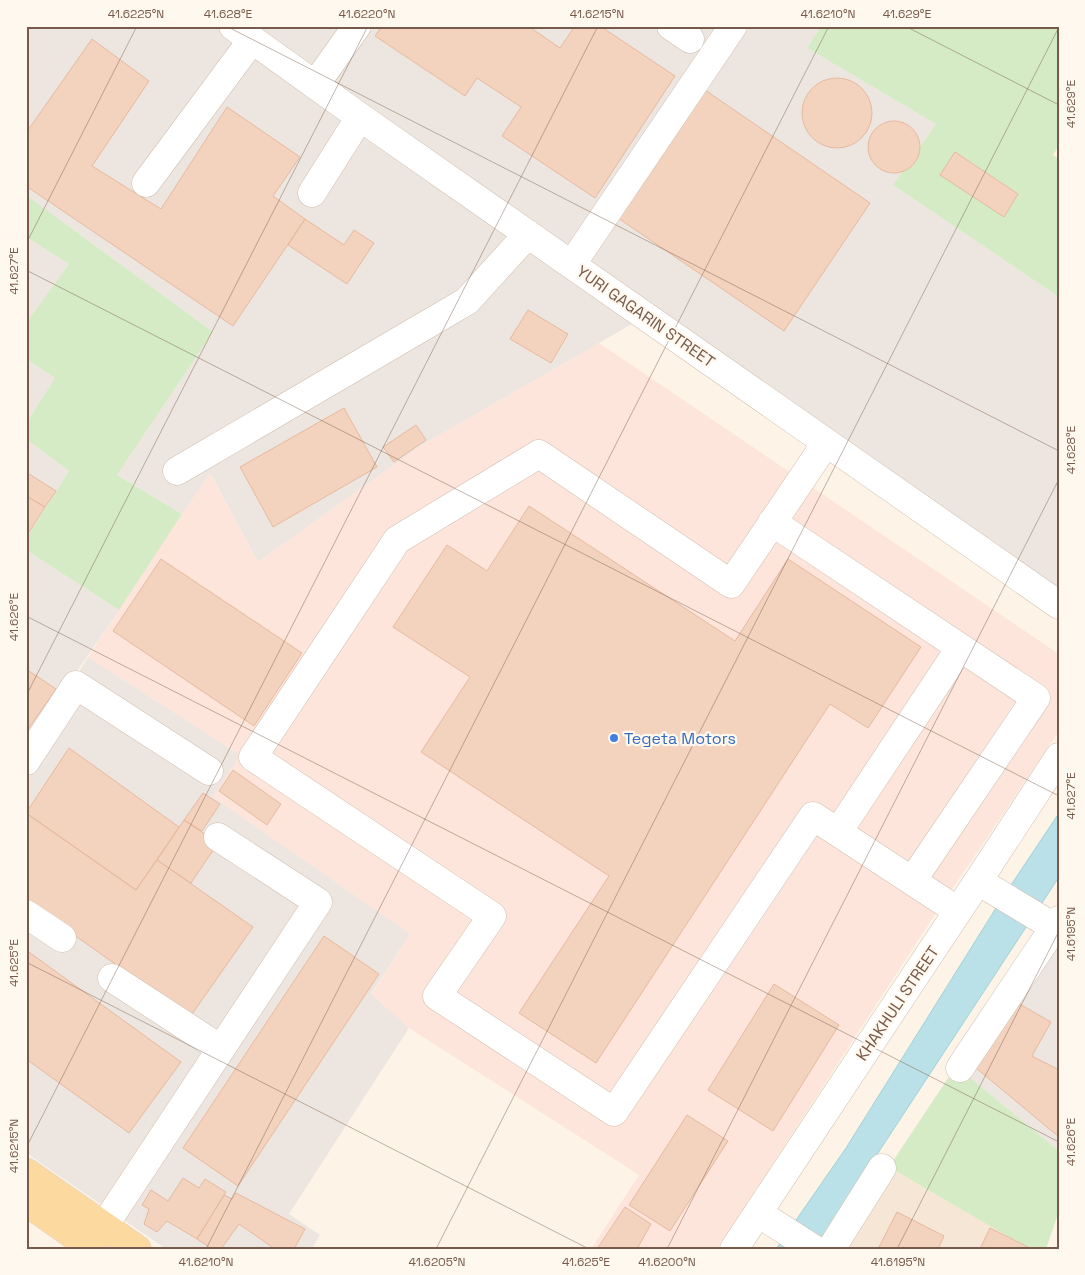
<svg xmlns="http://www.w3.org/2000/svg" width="1085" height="1275" font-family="'Space Grotesk',sans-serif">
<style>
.residential{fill:#f5e6d5}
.commercial{fill:#fde5db}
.industrial{fill:#ede6e0}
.green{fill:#d4ebc5}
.water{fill:#bae1e7;stroke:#a0d1d9}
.building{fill:#f3d3be;stroke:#e6b99e}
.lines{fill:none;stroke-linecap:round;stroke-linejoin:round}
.minor-casing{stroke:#d1beaf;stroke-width:29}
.major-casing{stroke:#dcd4d0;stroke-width:29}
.minor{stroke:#fff;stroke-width:28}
.major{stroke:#fcd99f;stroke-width:28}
.ticks{fill:none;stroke:#775a4a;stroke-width:1;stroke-opacity:0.45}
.shop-dot{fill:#3f7fe0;stroke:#fff8ee;stroke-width:2}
.labels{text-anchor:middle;stroke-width:4.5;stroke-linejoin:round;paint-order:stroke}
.street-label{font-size:16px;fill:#775a4a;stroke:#fff8ee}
.shop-label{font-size:16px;fill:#366cbe;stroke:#fff8ee;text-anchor:start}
.neatline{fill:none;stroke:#775a4a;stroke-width:2}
.ticks-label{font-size:12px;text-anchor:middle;fill:#775a4a}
</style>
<rect width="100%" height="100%" fill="#fdf4e7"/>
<path class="residential" d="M889,1167L1029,1249H838Z"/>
<path class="commercial" d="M599,343L1059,654V731L932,919L717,1249H591L639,1175L409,1028L371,995L410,934L212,797L240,755L88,657L209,472L258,562L422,445Z"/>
<path class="industrial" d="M28,26H821L807,48L936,124L893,185L1059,297V605L646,316L422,445L258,562L210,473L182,514L117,475L213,332L26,195V29Z
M26,237L69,264L26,323Z
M26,359L55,378L26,423Z
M26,439L69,471L26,539Z
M26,550L119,610L26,746Z
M88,657L240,755L213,797L410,934L371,994L409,1028L289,1214L320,1235L312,1249H166L26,1153V757Z
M1059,908V1151L956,1066Z"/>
<path class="green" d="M821,26H1059V146L1053,155L1059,159V297L893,185L936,124L807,48Z
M26,195L213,332L117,475L182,514L119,610L26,550V539L69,471L26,439V423L55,378L26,359V323L69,264L26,237Z
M956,1066L1059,1151V1211L1046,1249H1029L889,1167Z"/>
<path class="water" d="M1059,813V877L815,1249H776L846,1148L1001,900Z"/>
<path class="building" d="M382,26H528L560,48L575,26H600L675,76L595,198L502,136L521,107L477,78L465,96L375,36Z
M92,39L149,81L92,166L161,209L227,107L300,157L273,196L305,219L233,326L26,186V133Z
M802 113a35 35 0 1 1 70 0a35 35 0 1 1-70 0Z
M705,90L870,203L784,331L618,218Z
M868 147a26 26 0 1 1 52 0a26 26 0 1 1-52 0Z
M955,152L1018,194L1004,217L940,175Z
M305,219L344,245L354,230L374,243L347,284L288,245Z
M528,310L568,334L551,363L510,339Z
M344,408L377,467L273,527L240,467Z
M416,425L426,440L394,462L383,447Z
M26,472L56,491L45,507L26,496Z
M26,496L45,507L26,537Z
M529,506L735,641L788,559L921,647L868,728L830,704L596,1063L519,1013L609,876L421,752L470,677L393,627L447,545L487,571Z
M161,559L302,653L254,726L113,631Z
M26,669L56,689L26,732Z
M69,748L179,827L136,890L26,813Z
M233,770L281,804L267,825L219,791Z
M203,793L220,804L202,831L184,820Z
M26,813L136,890L157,860L253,927L190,1017L26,901Z
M184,820L218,843L191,883L157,860Z
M324,936L379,974L238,1186L183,1148Z
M26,950L181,1062L129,1133L26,1059Z
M774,984L839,1025L773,1131L708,1090Z
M1009,998L1051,1022L1032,1056L1059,1070V1137L970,1063Z
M687,1115L728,1141L670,1231L629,1205Z
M183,1178L199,1188L205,1179L226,1192L197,1239L167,1221L157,1232L144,1224L149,1209L142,1205L151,1190L168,1201Z
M236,1193L305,1229L294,1249H275L239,1224L221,1249H212L197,1239L224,1195L232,1199Z
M625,1207L651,1224L637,1249H597Z
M897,1212L944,1236L938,1249H878Z
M990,1228L1032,1249H980Z"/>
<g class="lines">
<defs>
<path id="minor" d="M233,26L360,117L1059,605
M671,26L690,39
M315,85L357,26
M146,183L252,40
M312,193L360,117
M572,264L733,26
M826,443L731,584L539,454L397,540L253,757L492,916L437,996L614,1112L813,816L958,911
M177,471L467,301L528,234
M772,522L1036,698L912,881
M26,761L76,685L209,771
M838,832L960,648
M978,881L1059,930
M26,914L62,938
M112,978L221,1049
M960,1068L1059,920
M758,1213L814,1249
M104,1226L318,902L218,837
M734,1249L978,881L1059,757
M831,1249L882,1168"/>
<path id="major" d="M26,1172L137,1249
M26,1202L93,1249"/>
</defs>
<use href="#minor" class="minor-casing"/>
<use href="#major" class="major-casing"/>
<use href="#minor" class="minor"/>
<use href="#major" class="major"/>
</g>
<path class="ticks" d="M226,26L1059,451M905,26L1059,105M26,244L137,26M26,270L1059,796M26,616L1059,1142M26,696L368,26M26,962L589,1249M26,1148L598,26M206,1249L829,26M436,1249L1059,27M667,1249L1059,479M897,1249L1059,931"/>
<circle class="shop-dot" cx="614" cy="738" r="5"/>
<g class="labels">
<g class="street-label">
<text transform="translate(646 316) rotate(35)" y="6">YURI GAGARIN STREET</text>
<text transform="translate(897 1003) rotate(-56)" y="6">KHAKHULI STREET</text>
</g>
<g class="shop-label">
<text x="624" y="744">Tegeta Motors</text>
</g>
</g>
<rect width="1085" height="1275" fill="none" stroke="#fff8ee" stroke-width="55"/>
<rect x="28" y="28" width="1030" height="1220" class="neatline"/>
<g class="ticks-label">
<text x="136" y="18">41.6225°N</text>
<text x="228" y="18">41.628°E</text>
<text x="367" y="18">41.6220°N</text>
<text x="597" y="18">41.6215°N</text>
<text x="828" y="18">41.6210°N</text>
<text x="907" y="18">41.629°E</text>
<text transform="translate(1071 104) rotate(-90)" y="4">41.629°E</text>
<text transform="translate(14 271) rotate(-90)" y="4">41.627°E</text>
<text transform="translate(1071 450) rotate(-90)" y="4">41.628°E</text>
<text transform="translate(14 617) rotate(-90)" y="4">41.626°E</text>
<text transform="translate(1071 796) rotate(-90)" y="4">41.627°E</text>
<text transform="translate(1071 934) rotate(-90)" y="4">41.6195°N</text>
<text transform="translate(14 963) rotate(-90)" y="4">41.625°E</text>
<text transform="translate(1071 1142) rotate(-90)" y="4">41.626°E</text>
<text transform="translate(14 1146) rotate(-90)" y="4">41.6215°N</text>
<text x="206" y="1266">41.6210°N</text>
<text x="437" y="1266">41.6205°N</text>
<text x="586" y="1266">41.625°E</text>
<text x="667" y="1266">41.6200°N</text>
<text x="898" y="1266">41.6195°N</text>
</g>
</svg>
